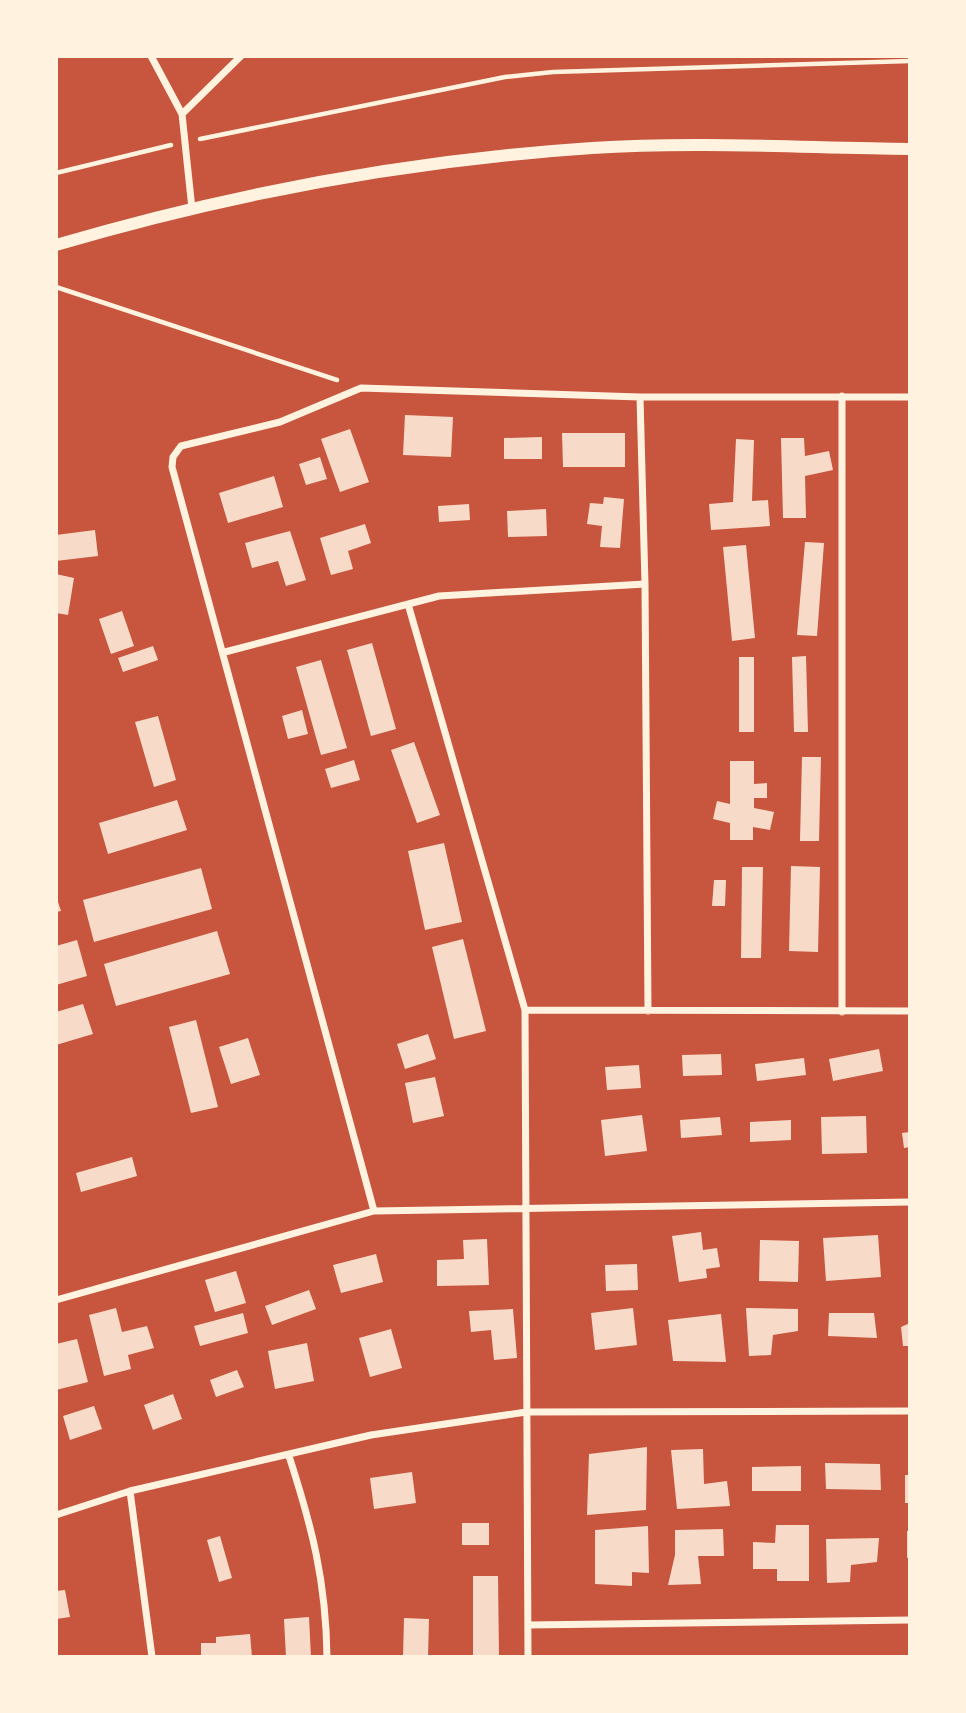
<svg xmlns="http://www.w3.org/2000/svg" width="966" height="1713" font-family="Raleway,sans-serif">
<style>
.building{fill:#f7dbc8}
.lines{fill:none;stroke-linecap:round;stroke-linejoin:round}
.path{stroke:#fff3e0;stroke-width:4.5}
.minor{stroke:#fff3e0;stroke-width:7}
.tertiary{stroke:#fff3e0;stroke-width:12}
</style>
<rect width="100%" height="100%" fill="#c8553d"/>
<path class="building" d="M405,415L453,417L451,457L403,455Z
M350,429L369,482L340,492L321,439Z
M562,433H625V467H563Z
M542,437V459H504V438Z
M781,438H804L805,456L829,451L833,470L805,476L806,518H783Z
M736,439L754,440L752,501L768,500L770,526L711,530L709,504L733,502Z
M320,457L327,479L306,485L299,464Z
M274,476L283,507L228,523L219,493Z
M604,497L624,499L620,548L600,547L602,526L587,524L590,503L603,504Z
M469,504L470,520L439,522L438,506Z
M546,509L547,536L508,537L507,511Z
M365,524L371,543L348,551L353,569L331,575L320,538Z
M95,530L98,556L56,561V535Z
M290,531L306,580L286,586L278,561L252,568L245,543Z
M805,542L824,543L817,636L797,635Z
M746,545L755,638L732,641L723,547Z
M56,574L74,578L68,615L56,613Z
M122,611L134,646L111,654L99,619Z
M372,643L396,729L371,736L347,650Z
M153,646L158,660L123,672L118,658Z
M806,656L808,732H794L792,657Z
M739,657H754V732H739Z
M321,660L347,748L321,755L296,667Z
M302,710L308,734L288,739L282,716Z
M158,716L176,780L154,787L135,722Z
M414,742L440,815L417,823L391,750Z
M802,757H821L819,841H800Z
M354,760L360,780L331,788L325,769Z
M730,761H754V784L767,783V798H754V808L774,812L770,830L753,827V840H730V823L713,819L717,801L730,804Z
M177,800L187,830L108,854L99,823Z
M444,843L462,922L425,930L408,851Z
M791,866L820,867L818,952L789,951Z
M742,867H763L761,958H741Z
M201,868L212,909L94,942L83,900Z
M714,880H726L725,906H712Z
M56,896L61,911L56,912Z
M217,931L230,974L116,1006L104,964Z
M463,939L486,1031L454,1039L432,947Z
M77,940L87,976L56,985V946Z
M83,1004L93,1034L56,1045V1012Z
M196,1020L218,1107L191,1113L169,1027Z
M428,1034L436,1059L405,1069L397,1044Z
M248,1038L260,1075L231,1084L219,1047Z
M879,1049L883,1071L833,1081L829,1059Z
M721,1054L722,1075L683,1076L682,1055Z
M804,1058L806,1075L757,1081L755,1064Z
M639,1065L641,1088L607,1090L605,1067Z
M435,1077L444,1116L413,1123L405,1083Z
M642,1115L647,1151L605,1156L601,1120Z
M866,1116L867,1153L822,1154L821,1117Z
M720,1117L722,1135L681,1138L680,1120Z
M791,1120V1140L750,1142V1122Z
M910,1132V1147L904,1148L902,1133Z
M132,1157L137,1176L81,1192L76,1173Z
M701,1232L703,1250L717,1248L720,1267L706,1269L707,1278L679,1282L672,1236Z
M878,1235L881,1277L826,1281L823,1238Z
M487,1239L489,1285L437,1286V1260L464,1259L463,1240Z
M760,1240L799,1241L798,1282L759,1281Z
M376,1254L383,1282L341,1293L333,1265Z
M637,1264L638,1290L606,1291L605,1265Z
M236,1271L246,1303L215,1312L205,1280Z
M309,1290L316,1309L272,1325L265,1306Z
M116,1308L122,1332L147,1326L154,1348L128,1355L131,1369L104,1376L89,1315Z
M633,1308L637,1345L595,1350L591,1313Z
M746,1308L798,1309V1331L773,1335L771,1355L749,1356Z
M513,1309L517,1358L494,1360L491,1330L471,1332L469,1311Z
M243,1313L248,1333L200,1346L194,1326Z
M829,1313H874L877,1338L828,1336Z
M721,1314L726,1362L673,1361L668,1320Z
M910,1323V1346H903L901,1327Z
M391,1329L402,1368L370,1377L359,1338Z
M77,1339L88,1382L56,1390V1344Z
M307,1343L314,1381L275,1389L268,1351Z
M237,1370L244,1387L216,1397L210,1380Z
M173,1394L182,1419L153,1430L144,1405Z
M94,1406L102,1429L70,1440L63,1416Z
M647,1447L646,1510L587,1515L589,1454Z
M703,1449L704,1484L727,1481L730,1506L677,1509L671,1450Z
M825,1463L880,1464L881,1490L826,1489Z
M801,1466V1491H752V1467Z
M412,1472L416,1503L374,1509L370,1478Z
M905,1475H910V1503H905Z
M462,1523H489V1545H462Z
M776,1525H809V1581H777V1569H753V1542L775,1543Z
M648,1526L649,1573L632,1572V1586L595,1584V1530Z
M723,1529L724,1556H698L701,1584L668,1585L675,1555V1530Z
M907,1531H910V1557L907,1558Z
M220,1536L232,1578L219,1582L207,1540Z
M879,1538L877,1562L851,1565L850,1582L827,1583L826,1539Z
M473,1576H498L499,1657H473Z
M65,1590L70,1617L56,1619V1591Z
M309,1617L311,1657H286L284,1619Z
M404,1618L429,1619L428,1657H403Z
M250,1634L252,1657H201V1643H216V1637Z"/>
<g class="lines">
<path class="path" d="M200,139L505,77L553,72L910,61
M56,173L171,145
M56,287L337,380"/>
<path class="minor" d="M151,56L182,114
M192,209L182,114L241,56
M640,397L645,584L648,1011
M408,604L525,1010L528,1657
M225,652L439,596L645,584
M525,1010L910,1011
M842,1012V396
M374,1211L172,467L173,457L181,446L280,422L361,388L640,397H910
M56,1300L374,1211L910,1202
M289,1456C312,1527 326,1581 327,1657
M130,1491L152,1657
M56,1515L130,1491L371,1435L526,1412L910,1411
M528,1625L910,1620"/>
<path class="tertiary" d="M56,245C229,194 412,160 592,148C697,141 805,148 910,149"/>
</g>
<rect width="966" height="1713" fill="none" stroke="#fff3e0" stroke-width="116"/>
</svg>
